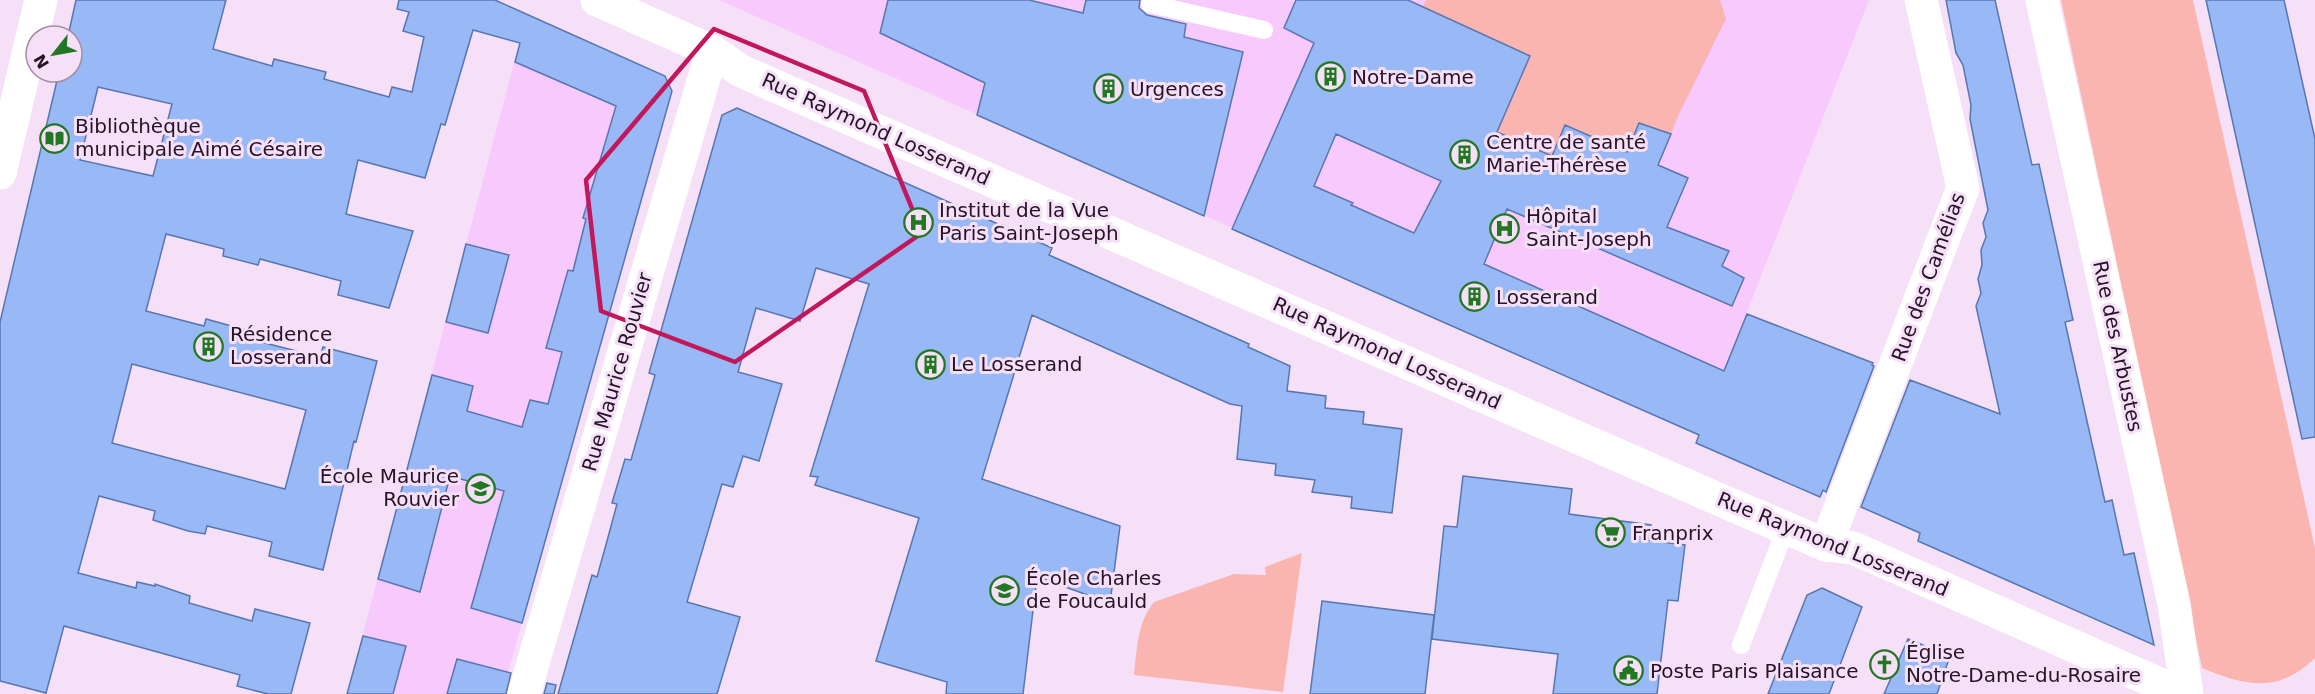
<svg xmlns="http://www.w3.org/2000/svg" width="2315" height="694" font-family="'DejaVu Sans',sans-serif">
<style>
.built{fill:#f8c9fd}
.green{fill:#fab5b0}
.building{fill:#98b8f6;stroke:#5876b0;stroke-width:1.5;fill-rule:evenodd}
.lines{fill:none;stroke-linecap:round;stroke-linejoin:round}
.lane{stroke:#fff;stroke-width:18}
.street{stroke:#fff;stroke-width:33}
.secondary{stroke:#fff;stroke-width:33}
.marked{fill:none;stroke:#c2185b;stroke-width:4.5;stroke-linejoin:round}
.labels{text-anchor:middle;stroke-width:6;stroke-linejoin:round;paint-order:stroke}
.poi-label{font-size:20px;fill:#261328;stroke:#f5e0f8;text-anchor:start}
.street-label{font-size:20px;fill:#261328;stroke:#f5e0f8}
</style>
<rect width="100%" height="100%" fill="#f5e0f8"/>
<path class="built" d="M719,0H1869L1699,435Z
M527,14L665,76L672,91L502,694H347Z"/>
<path class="green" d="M1426,0H1720L1726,19L1679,114L1671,134L1639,123L1627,152L1552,156L1510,138L1504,153L1423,7Z
M2061,0H2193L2315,548V658C2278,694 2245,686 2202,668Z
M1302,553L1283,692L1134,675C1137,649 1137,623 1154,602L1234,574L1266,575L1265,567Z"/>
<path class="building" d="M76,0H226L213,49L272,66L274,59L326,72L324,79L389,97L392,87L412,92L424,37L403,31L409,12L397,9L399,0H495L665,76L672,91L522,623L471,608L504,491L450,476L420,592L378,579L432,375L473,386L467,411L522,427L530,400L548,404L562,352L546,348L568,270L573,271L586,219L583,218L616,106L515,62L520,43L473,30L445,125L441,124L425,178L358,160L346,214L413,231L389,308L338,295L341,281L260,259L258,265L223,256L224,249L166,234L146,311L204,326L206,319L246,330L259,333L257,341L320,357L323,347L377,361L356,442L354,441L323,570L269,556L272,542L207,526L205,534L188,531L153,520L155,511L99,496L78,573L136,588L137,582L155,586V584L190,596L189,603L252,621L255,609L310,623L291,694H268L237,686L240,675L64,626L46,693L0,681V322L59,72H72V36H68ZM98,87L172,104L153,176L80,160ZM132,364L306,410L285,489L112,443Z
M888,0H1029L1083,13L1086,0H1140L1139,8L1147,15L1186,24L1184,37L1243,52L1204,216L977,115L985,83L880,33Z
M1296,0H1408L1530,56L1497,132L1552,156L1565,125L1627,152L1639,123L1671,134L1658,165L1688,178L1667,227L1729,251L1722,266L1744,278L1732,306L1507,209L1484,264L1724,371L1747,314L1873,363L1872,365L1874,366L1826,492L1823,490L1820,497L1735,460L1696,443L1699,435L1232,229L1314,43L1284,28ZM1336,134L1441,181L1414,233L1351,205L1353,203L1314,186Z
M1946,0H1995L2032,165L2039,164L2073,320L2065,322L2105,502L2112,500L2124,555L2134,553L2154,645L1918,541L1920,533L1861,507L1910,380L2000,414L1976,306L1981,293L1978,279L1982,265L1981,250L1986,237L1983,223L1988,210L1970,119L1971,105L1963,65L1956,53Z
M2206,0H2284L2315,139V437L2302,439Z
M737,108L1052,248L1049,255L1249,344L1248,347L1290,366L1287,391L1326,396L1325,408L1364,412L1363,424L1402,429L1392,513L1351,508L1352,497L1312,492L1315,480L1275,475L1276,464L1237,459L1242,406L1230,404L1032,315L982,479L1120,526L1110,603L1037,577L1023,694H946L947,682L876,661L919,518L815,485L818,477L810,476L869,284L816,268L800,321L756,308L738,372L782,384L759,461L743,456L733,487L722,484L687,602L740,617L717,694H558L592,575L597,577L607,541L617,504L612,503L625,459L631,460L655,375L649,373L722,115Z
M466,244L509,255L488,333L446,322Z
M1463,476L1572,489L1569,514L1651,525L1648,540L1685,545L1678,601L1668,600L1657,694H1553L1558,654L1432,639L1444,526L1457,527Z
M1822,588L1862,607L1829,694H1768L1807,595Z
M1322,601L1434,615L1425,694H1310Z
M363,636L406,646L393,694H347Z
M1908,639L1950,656L1937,694H1884Z
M457,659L511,673L506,694H447Z
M547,683L556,685L554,694H544Z"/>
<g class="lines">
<path class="lane" d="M1150,4L1264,30
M1741,645L1786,528"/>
<path class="street" d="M2042,0L2174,604L2187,694
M0,173L41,0
M1826,545L1963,188L1921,0
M524,694L712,51"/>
<path class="secondary" d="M597,0L712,51L741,71L1734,506L1826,545L1853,548L2182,694"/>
</g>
<path class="marked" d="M714,29L864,91L922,233L735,362L601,311L586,180Z"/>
<defs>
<symbol id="building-ring" viewBox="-11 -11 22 22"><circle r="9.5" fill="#f5e0f8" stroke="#237723" stroke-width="1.5"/><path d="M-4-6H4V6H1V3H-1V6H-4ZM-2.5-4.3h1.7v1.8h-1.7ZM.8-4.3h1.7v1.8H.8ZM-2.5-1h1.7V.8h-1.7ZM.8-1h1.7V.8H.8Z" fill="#237723"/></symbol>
<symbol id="library-ring" viewBox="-11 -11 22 22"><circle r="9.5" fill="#f5e0f8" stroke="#237723" stroke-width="1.5"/><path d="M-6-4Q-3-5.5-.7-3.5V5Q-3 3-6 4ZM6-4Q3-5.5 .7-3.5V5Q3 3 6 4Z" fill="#237723"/></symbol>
<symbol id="hospital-ring" viewBox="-11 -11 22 22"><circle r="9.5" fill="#f5e0f8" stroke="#237723" stroke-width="1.5"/><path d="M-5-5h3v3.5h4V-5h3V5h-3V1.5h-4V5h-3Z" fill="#237723"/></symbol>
<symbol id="school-ring" viewBox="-11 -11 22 22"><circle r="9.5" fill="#f5e0f8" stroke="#237723" stroke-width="1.5"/><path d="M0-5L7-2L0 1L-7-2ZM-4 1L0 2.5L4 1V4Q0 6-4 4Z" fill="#237723"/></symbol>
<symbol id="supermarket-ring" viewBox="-11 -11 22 22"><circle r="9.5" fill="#f5e0f8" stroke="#237723" stroke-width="1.5"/><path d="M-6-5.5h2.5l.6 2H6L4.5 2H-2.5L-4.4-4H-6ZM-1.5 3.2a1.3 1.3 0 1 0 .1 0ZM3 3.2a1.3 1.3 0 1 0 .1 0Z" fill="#237723"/></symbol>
<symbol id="church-ring" viewBox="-11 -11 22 22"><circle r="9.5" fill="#f5e0f8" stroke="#237723" stroke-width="1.5"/><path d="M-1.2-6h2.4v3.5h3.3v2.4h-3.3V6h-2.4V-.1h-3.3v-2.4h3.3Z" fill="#237723"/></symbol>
<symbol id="civic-ring" viewBox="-11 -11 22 22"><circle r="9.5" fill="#f5e0f8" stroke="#237723" stroke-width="1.5"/><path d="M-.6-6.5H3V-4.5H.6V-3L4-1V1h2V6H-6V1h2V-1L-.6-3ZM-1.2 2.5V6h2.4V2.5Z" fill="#237723"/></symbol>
</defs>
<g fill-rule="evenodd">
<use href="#building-ring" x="1314" y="60" width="33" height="33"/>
<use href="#building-ring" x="1092" y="72" width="33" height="33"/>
<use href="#library-ring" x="38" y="122" width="33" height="33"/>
<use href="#building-ring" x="1448" y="138" width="33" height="33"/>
<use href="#hospital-ring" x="902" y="206" width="33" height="33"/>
<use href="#hospital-ring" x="1488" y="212" width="33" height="33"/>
<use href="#building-ring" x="1458" y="280" width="33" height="33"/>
<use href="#building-ring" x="192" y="330" width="33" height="33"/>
<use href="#building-ring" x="914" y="348" width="33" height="33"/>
<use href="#school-ring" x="464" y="472" width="33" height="33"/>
<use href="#supermarket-ring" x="1594" y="516" width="33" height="33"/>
<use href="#school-ring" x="988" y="574" width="33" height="33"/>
<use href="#church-ring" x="1868" y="648" width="33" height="33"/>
<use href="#civic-ring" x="1612" y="654" width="33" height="33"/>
</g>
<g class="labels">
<g class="poi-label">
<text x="1352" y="84">Notre-Dame</text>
<text x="1130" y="96">Urgences</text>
<text x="75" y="133">Bibliothèque<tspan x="75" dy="23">municipale Aimé Césaire</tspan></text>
<text x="1486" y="149">Centre de santé<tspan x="1486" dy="23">Marie-Thérèse</tspan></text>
<text x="939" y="217">Institut de la Vue<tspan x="939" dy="23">Paris Saint-Joseph</tspan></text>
<text x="1526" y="223">Hôpital<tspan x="1526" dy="23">Saint-Joseph</tspan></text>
<text x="1496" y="304">Losserand</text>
<text x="230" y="341">Résidence<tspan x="230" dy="23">Losserand</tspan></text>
<text x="951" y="371">Le Losserand</text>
<text x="459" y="483" text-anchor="end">École Maurice<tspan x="459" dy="23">Rouvier</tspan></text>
<text x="1632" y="540">Franprix</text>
<text x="1026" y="585">École Charles<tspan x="1026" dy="23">de Foucauld</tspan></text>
<text x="1906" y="659">Église<tspan x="1906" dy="23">Notre-Dame-du-Rosaire</tspan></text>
<text x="1650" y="678">Poste Paris Plaisance</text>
</g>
<g class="street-label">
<text transform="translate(876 129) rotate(24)" y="7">Rue Raymond Losserand</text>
<text transform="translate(1928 277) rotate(-70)" y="7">Rue des Camélias</text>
<text transform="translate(2118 346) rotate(78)" y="7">Rue des Arbustes</text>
<text transform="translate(1387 353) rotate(24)" y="7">Rue Raymond Losserand</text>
<text transform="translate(617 372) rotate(-74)" y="7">Rue Maurice Rouvier</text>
<text transform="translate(1833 544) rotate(22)" y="7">Rue Raymond Losserand</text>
</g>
</g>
<g transform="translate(54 54) rotate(239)"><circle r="28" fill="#f5e0f8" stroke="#a28ea5" stroke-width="1.5"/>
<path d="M0-4.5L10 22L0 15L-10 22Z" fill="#237723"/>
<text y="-9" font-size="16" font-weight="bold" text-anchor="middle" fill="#261328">N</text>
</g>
</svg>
